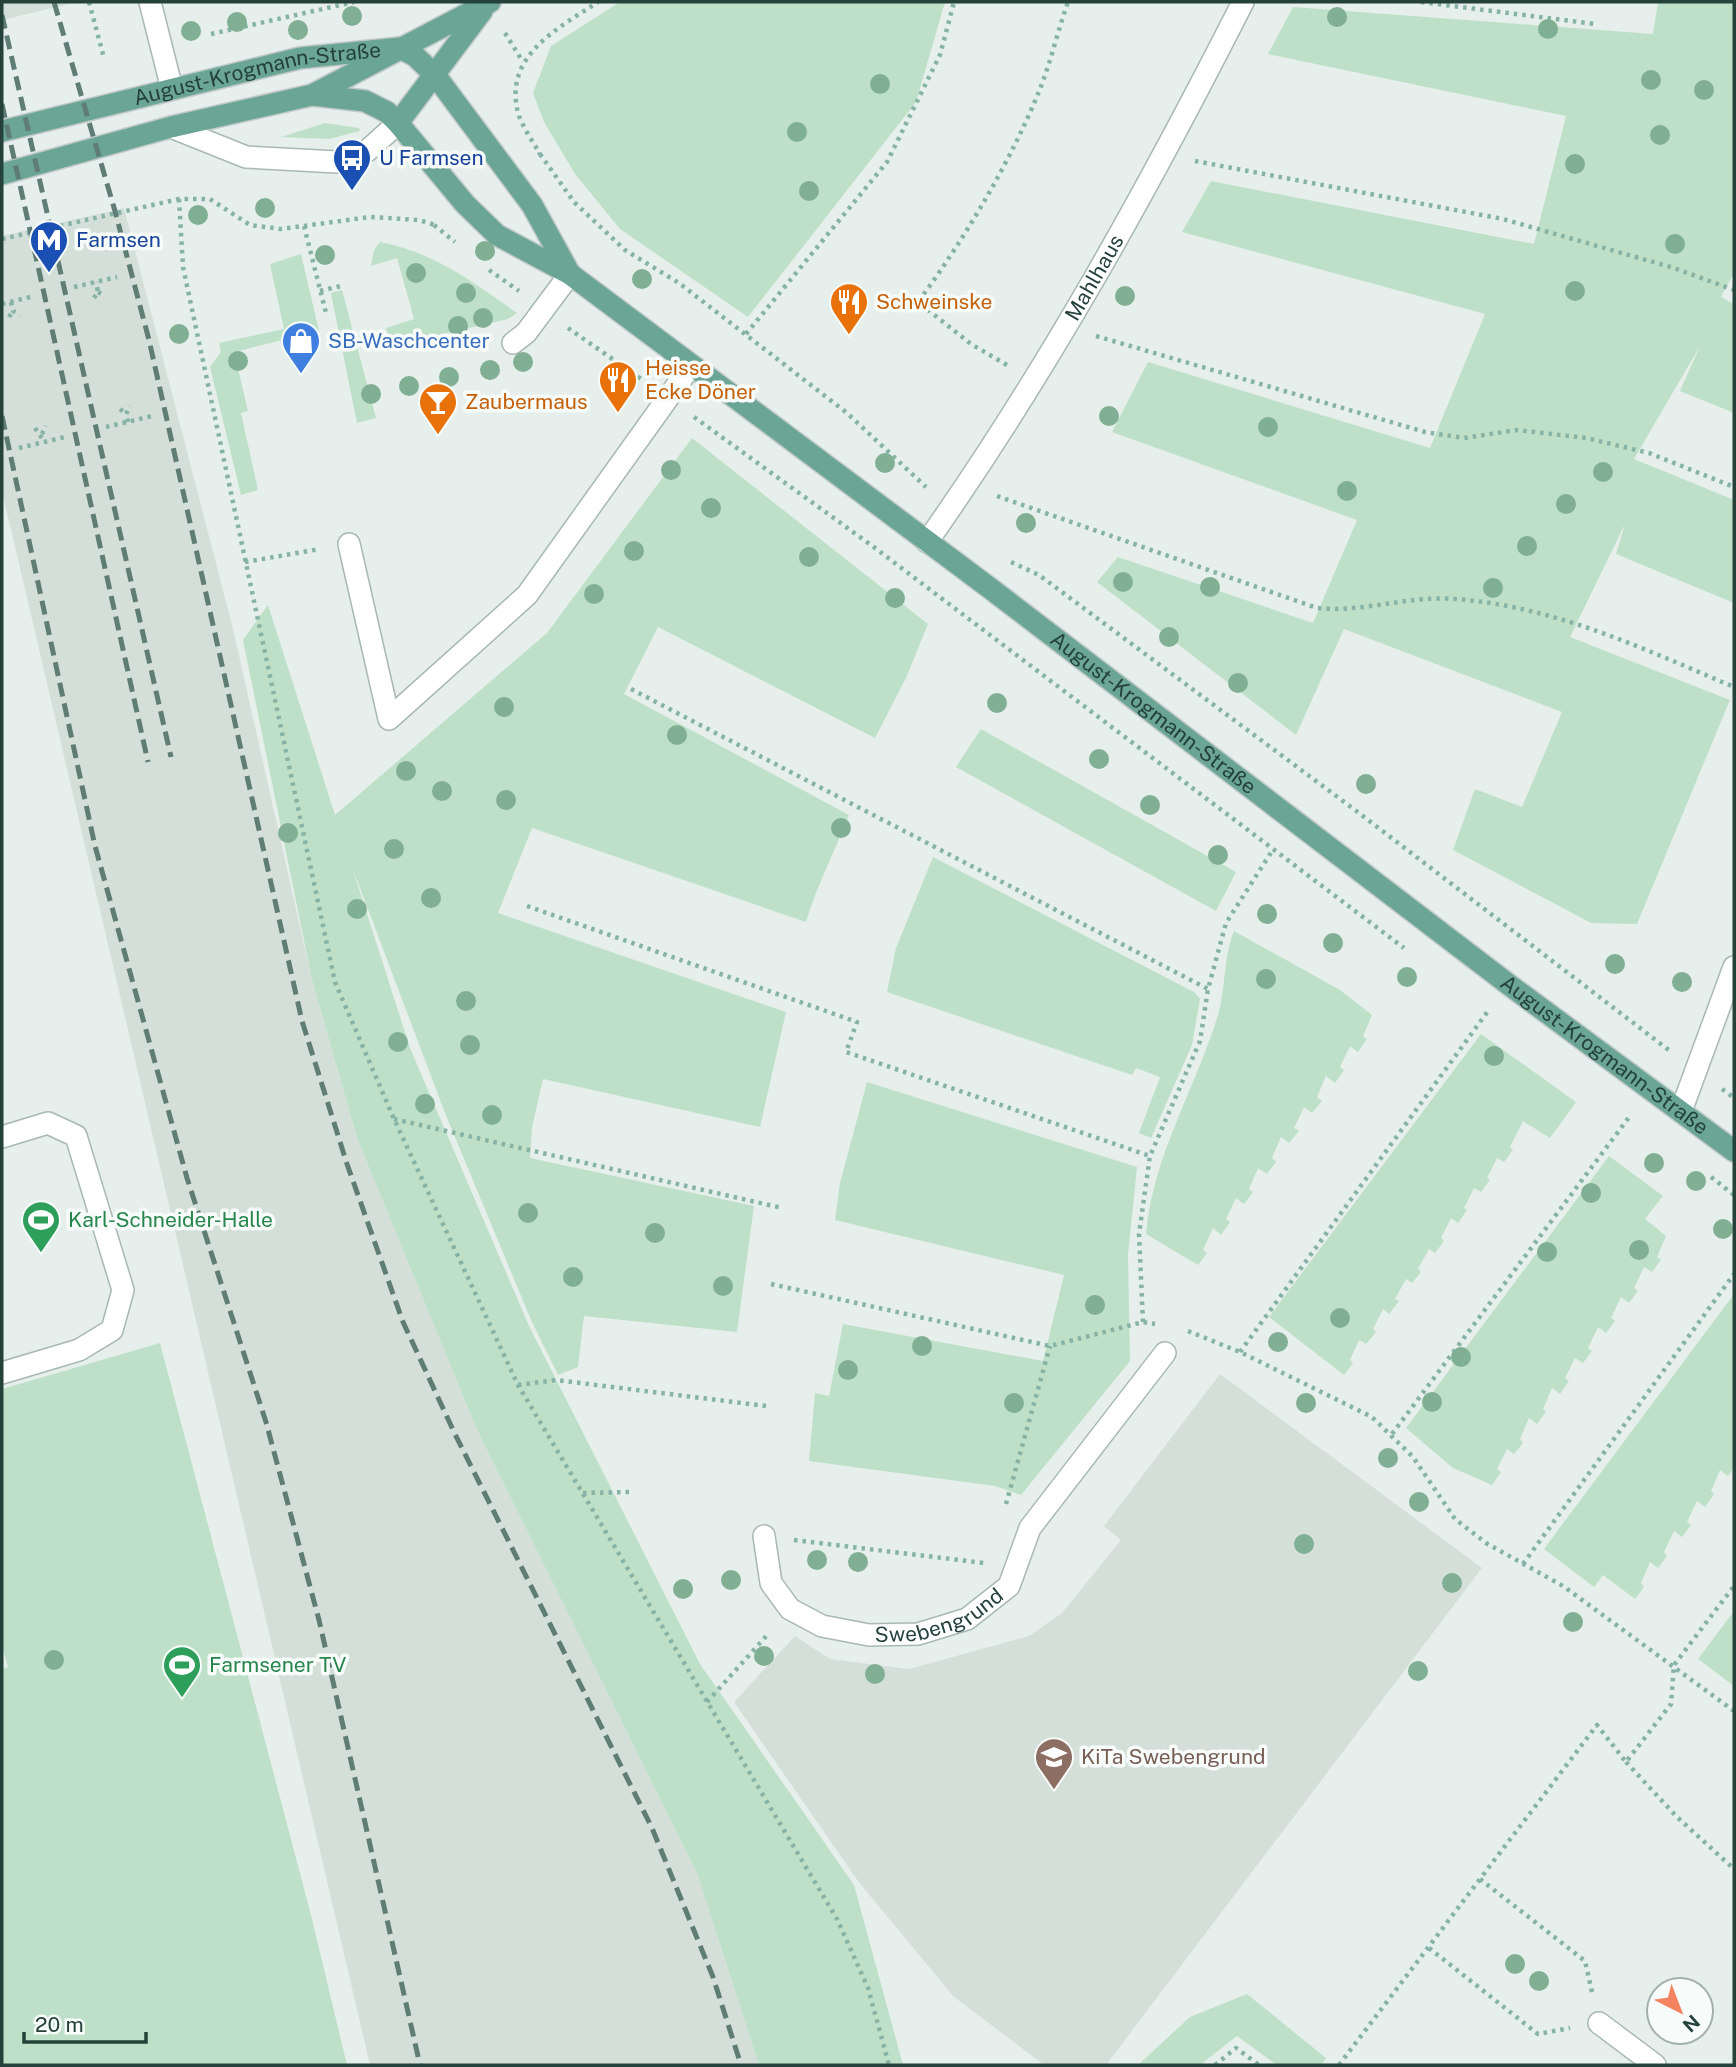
<svg xmlns="http://www.w3.org/2000/svg" width="1736" height="2067" font-family="'Public Sans',sans-serif">
<style>
.built{fill:#d4dfda}
.green{fill:#bfe0c8}
.lines{fill:none;stroke-linecap:round;stroke-linejoin:round}
.minor-casing{stroke:#a8b8b2;stroke-width:24}
.major-casing{stroke:#c2cac8;stroke-width:24}
.path{stroke:#86b3a5;stroke-width:4.5;stroke-dasharray:3.5 5;stroke-linecap:butt}
.minor{stroke:#fff;stroke-width:21}
.major{stroke:#6aa596;stroke-width:21}
.rail{stroke:#5f7d75;stroke-width:5;stroke-dasharray:14 7;stroke-linecap:butt}
.tree{fill:#80af93}
.labels{text-anchor:middle;stroke-width:7;stroke-linejoin:round;paint-order:stroke}
.street-label{font-size:21px;fill:#24423a;stroke:#f7fbf9}
.transit-label{font-size:21px;fill:#164399;stroke:#f7fbf9;text-anchor:start}
.food-label{font-size:21px;fill:#c56008;stroke:#f7fbf9;text-anchor:start}
.shop-label{font-size:21px;fill:#366cbe;stroke:#f7fbf9;text-anchor:start}
.leisure-label{font-size:21px;fill:#27864d;stroke:#f7fbf9;text-anchor:start}
.education-label{font-size:21px;fill:#785e54;stroke:#f7fbf9;text-anchor:start}
</style>
<rect width="100%" height="100%" fill="#e6efeb"/>
<path class="built" d="M2,2H72L73,3L2,20Z
M124,208L233,629L312,980L357,1138L477,1430L697,1873L759,2065H370L2,491V236Z
M1220,1374L1482,1568L1106,2065H1044L953,1996L858,1881L734,1702L795,1636L830,1659L909,1669L1029,1636L1062,1613L1121,1540L1104,1526Z"/>
<path class="green" d="M620,2H945L916,102L748,317L620,229L575,174L544,122L533,93L551,46Z
M1658,2H1734V273L1721,297L1734,304V413L1680,391L1700,346L1634,459L1734,500V603L1616,554L1625,524L1570,637L1730,700L1637,924L1591,923L1453,850L1475,789L1522,807L1562,712L1344,629L1296,735L1097,582L1118,557L1313,623L1357,520L1112,432L1148,362L1430,448L1485,314L1182,232L1211,181L1534,244L1566,116L1268,54L1293,7L1653,34Z
M325,123L359,128L360,131L329,139L281,137Z
M380,242C436,253 471,281 517,313L508,319L392,346L386,328L414,319L397,258L371,266L374,250Z
M301,254L319,331L234,352L248,411L241,413L258,490L241,495L210,367L221,352L219,343L284,329L270,264Z
M342,290L376,418L357,423L331,293Z
M692,438L928,624L906,678L875,738L658,627L624,694L849,815C835,851 817,885 806,922L532,828L498,913L786,1012L760,1127L543,1079L532,1127L530,1158L754,1206L737,1332L584,1316L578,1367L558,1375L531,1320L445,1113L352,867L410,1048L529,1326L700,1664L854,1885L903,2065H759L697,1873L477,1430L357,1138L312,980L243,640L268,605L335,815L547,633Z
M981,729L1236,872L1216,911L956,767Z
M933,857L1194,992L1200,999L1192,1045L1151,1138L1139,1133L1160,1077L1136,1068L1132,1075L887,992L896,948Z
M1234,931L1340,990L1372,1015L1363,1036L1367,1039L1358,1052L1350,1046L1340,1067L1344,1070L1335,1083L1326,1076L1317,1097L1322,1101L1312,1113L1304,1107L1294,1128L1299,1131L1289,1143L1281,1137L1272,1158L1276,1162L1267,1174L1258,1168L1249,1189L1253,1192L1244,1204L1236,1198L1226,1219L1230,1222L1221,1235L1213,1228L1203,1250L1207,1253L1198,1265L1146,1234C1153,1155 1195,1090 1218,1015C1226,988 1223,958 1234,931Z
M1481,1034L1576,1102L1550,1138L1523,1121L1510,1147L1513,1150L1504,1162L1497,1158L1487,1178L1490,1180L1481,1192L1474,1188L1464,1208L1467,1210L1458,1223L1451,1218L1441,1238L1444,1241L1435,1253L1429,1249L1418,1269L1421,1272L1412,1283L1406,1279L1395,1299L1399,1301L1389,1314L1383,1309L1373,1329L1376,1332L1366,1344L1359,1340L1350,1360L1353,1363L1344,1375L1269,1317Z
M867,1082L1137,1167L1128,1255L1130,1361L1021,1495L995,1486L809,1461L815,1393L829,1396L843,1324L1043,1361L1064,1275L835,1220L840,1183Z
M1609,1156L1663,1196L1645,1219L1666,1236L1657,1257L1661,1260L1652,1272L1644,1267L1634,1288L1638,1291L1629,1303L1621,1297L1611,1318L1615,1321L1606,1333L1598,1327L1588,1348L1592,1351L1583,1363L1575,1358L1565,1378L1569,1381L1560,1394L1552,1388L1543,1409L1546,1412L1537,1424L1529,1418L1520,1439L1523,1443L1514,1454L1507,1449L1497,1469L1501,1472L1492,1485L1453,1468L1406,1428Z
M1734,1294V1468L1728,1476L1720,1470L1711,1491L1714,1494L1705,1507L1697,1501L1687,1522L1691,1525L1682,1537L1674,1531L1664,1552L1667,1556L1658,1568L1650,1562L1641,1583L1644,1587L1635,1599L1603,1575L1594,1587L1544,1549Z
M160,1343L311,1915L347,2065H2V1669L8,1667L2,1645V1389Z
M1734,1611V1686L1698,1659Z
M1247,1994L1326,2058L1321,2065H1277L1237,2036L1200,2065H1138L1190,2017Z"/>
<g class="lines">
<defs>
<g id="minor">
<path d="M150,2L172,89"/>
<path d="M171,127L246,157L337,162L367,151L398,123"/>
<path d="M513,343L526,333L570,274"/>
<path id="s1" d="M927,542C1048,370 1148,189 1243,2"/>
<path d="M349,544L389,719L527,595L690,367"/>
<path d="M1681,1111L1734,967"/>
<path d="M2,1137L48,1123L76,1136L123,1290L112,1330L79,1350L2,1373"/>
<path id="s2" d="M764,1536L771,1583L790,1609L822,1626L869,1635L918,1634L967,1619L1009,1586L1030,1528L1165,1353"/>
<path d="M1599,2023L1655,2065"/>
</g>
<g id="major">
<path d="M312,95L490,2"/>
<path d="M398,123L482,11"/>
<path id="s3" d="M2,131L300,58L400,48L415,56L435,75L532,205L570,274"/>
<path id="s4" d="M2,174L171,127L312,95L365,101L387,112L398,123L465,204L497,235L570,274L991,589L1508,984L1734,1151"/>
</g>
</defs>
<use href="#minor" class="minor-casing"/>
<use href="#major" class="major-casing"/>
<path class="path" d="M89,2L104,58
M1421,2L1595,24
M505,33L523,62
M211,34L354,2
M540,154L574,202L625,250L679,283L847,413L926,487
M538,155L540,154C533,142 524,129 519,116C501,57 557,29 598,2
M1195,161L1503,219L1674,268L1734,290
M179,199L183,267L335,982L394,1119L518,1385L837,1919L868,1988L889,2065
M434,225L455,242
M304,226L326,313
M2,239L179,199H210L250,225L281,229L370,217L419,220L435,225
M489,270L519,291
M74,287L117,277
M320,291L341,286
M98,292L105,296
M94,298L98,292L96,282
M11,302L13,311L20,315
M2,304L34,296
M9,317L13,311
M568,328L644,381
M746,334L887,162L940,55L954,2
M1096,336L1425,432L1464,438L1517,430L1586,438L1649,453L1734,487
M1007,365L971,344L918,302C964,240 1011,161 1040,89C1051,61 1058,30 1068,2
M120,409L126,414
M694,417L871,545L1404,948
M128,422L126,414L130,406
M106,427L152,416
M35,428L44,441
M42,434L46,426
M19,448L65,437
M997,496L1317,608C1363,613 1409,595 1455,599C1554,606 1644,649 1734,687
M245,562L320,549
M1011,562L1039,575L1355,810L1670,1051
M631,689L1208,989
M527,906L857,1022L846,1052L1150,1156
M1722,1089L1734,1098
M394,1119L782,1208
M1711,1177L1734,1195
M771,1284L1050,1346L1143,1322L1155,1324
M1143,1322L1139,1234L1150,1156L1200,1041L1208,989L1226,923L1272,851
M1188,1331L1240,1352L1372,1417L1413,1457L1455,1519L1486,1543L1563,1586L1734,1711
M1240,1352L1488,1011
M518,1385L556,1380L766,1406
M1392,1434L1630,1116
M583,1493L630,1492
M1006,1504L1050,1346
M794,1540L984,1563
M1523,1564L1734,1274
M707,1702L769,1633
M1626,1762L1677,1817L1734,1869
M1429,1948L1538,2034L1570,2028
M1592,1992L1585,1961L1480,1879L1597,1725L1626,1762L1671,1704L1674,1665L1734,1586
M1215,2065L1236,2048L1259,2065
M1339,2065L1480,1879"/>
<use href="#minor" class="minor"/>
<use href="#major" class="major"/>
<path class="rail" d="M54,2L115,211L149,340L302,1021L347,1164L403,1322L454,1432L652,1828L713,1977L741,2065
M2,15L171,757
M2,104L148,762
M2,416L95,846L187,1178L266,1422L319,1620L420,2065"/>
</g>
<g class="tree">
<circle cx="352" cy="16" r="10"/>
<circle cx="1337" cy="17" r="10"/>
<circle cx="237" cy="22" r="10"/>
<circle cx="1548" cy="29" r="10"/>
<circle cx="298" cy="30" r="10"/>
<circle cx="191" cy="31" r="10"/>
<circle cx="1651" cy="80" r="10"/>
<circle cx="880" cy="84" r="10"/>
<circle cx="1704" cy="90" r="10"/>
<circle cx="797" cy="132" r="10"/>
<circle cx="1660" cy="135" r="10"/>
<circle cx="1575" cy="164" r="10"/>
<circle cx="809" cy="191" r="10"/>
<circle cx="265" cy="208" r="10"/>
<circle cx="198" cy="215" r="10"/>
<circle cx="1675" cy="244" r="10"/>
<circle cx="485" cy="251" r="10"/>
<circle cx="325" cy="255" r="10"/>
<circle cx="416" cy="273" r="10"/>
<circle cx="642" cy="279" r="10"/>
<circle cx="1575" cy="291" r="10"/>
<circle cx="466" cy="293" r="10"/>
<circle cx="1125" cy="296" r="10"/>
<circle cx="483" cy="318" r="10"/>
<circle cx="458" cy="326" r="10"/>
<circle cx="179" cy="334" r="10"/>
<circle cx="238" cy="361" r="10"/>
<circle cx="523" cy="362" r="10"/>
<circle cx="490" cy="370" r="10"/>
<circle cx="449" cy="377" r="10"/>
<circle cx="409" cy="386" r="10"/>
<circle cx="371" cy="394" r="10"/>
<circle cx="1109" cy="416" r="10"/>
<circle cx="1268" cy="427" r="10"/>
<circle cx="885" cy="463" r="10"/>
<circle cx="671" cy="470" r="10"/>
<circle cx="1603" cy="472" r="10"/>
<circle cx="1347" cy="491" r="10"/>
<circle cx="1566" cy="504" r="10"/>
<circle cx="711" cy="508" r="10"/>
<circle cx="1026" cy="523" r="10"/>
<circle cx="1527" cy="546" r="10"/>
<circle cx="634" cy="551" r="10"/>
<circle cx="809" cy="557" r="10"/>
<circle cx="1123" cy="582" r="10"/>
<circle cx="1210" cy="587" r="10"/>
<circle cx="1493" cy="588" r="10"/>
<circle cx="594" cy="594" r="10"/>
<circle cx="895" cy="598" r="10"/>
<circle cx="1169" cy="637" r="10"/>
<circle cx="1238" cy="683" r="10"/>
<circle cx="997" cy="703" r="10"/>
<circle cx="504" cy="707" r="10"/>
<circle cx="677" cy="735" r="10"/>
<circle cx="1099" cy="759" r="10"/>
<circle cx="406" cy="771" r="10"/>
<circle cx="1366" cy="784" r="10"/>
<circle cx="442" cy="791" r="10"/>
<circle cx="506" cy="800" r="10"/>
<circle cx="1150" cy="805" r="10"/>
<circle cx="841" cy="828" r="10"/>
<circle cx="288" cy="833" r="10"/>
<circle cx="394" cy="849" r="10"/>
<circle cx="1218" cy="855" r="10"/>
<circle cx="431" cy="898" r="10"/>
<circle cx="357" cy="909" r="10"/>
<circle cx="1267" cy="914" r="10"/>
<circle cx="1333" cy="943" r="10"/>
<circle cx="1615" cy="964" r="10"/>
<circle cx="1407" cy="977" r="10"/>
<circle cx="1266" cy="979" r="10"/>
<circle cx="1682" cy="982" r="10"/>
<circle cx="466" cy="1001" r="10"/>
<circle cx="398" cy="1042" r="10"/>
<circle cx="470" cy="1045" r="10"/>
<circle cx="1494" cy="1056" r="10"/>
<circle cx="425" cy="1104" r="10"/>
<circle cx="492" cy="1115" r="10"/>
<circle cx="1654" cy="1163" r="10"/>
<circle cx="1696" cy="1181" r="10"/>
<circle cx="1591" cy="1193" r="10"/>
<circle cx="528" cy="1213" r="10"/>
<circle cx="1723" cy="1229" r="10"/>
<circle cx="655" cy="1233" r="10"/>
<circle cx="1639" cy="1250" r="10"/>
<circle cx="1547" cy="1252" r="10"/>
<circle cx="573" cy="1277" r="10"/>
<circle cx="723" cy="1286" r="10"/>
<circle cx="1095" cy="1305" r="10"/>
<circle cx="1340" cy="1318" r="10"/>
<circle cx="1278" cy="1342" r="10"/>
<circle cx="922" cy="1346" r="10"/>
<circle cx="1461" cy="1357" r="10"/>
<circle cx="848" cy="1370" r="10"/>
<circle cx="1432" cy="1402" r="10"/>
<circle cx="1014" cy="1403" r="10"/>
<circle cx="1306" cy="1403" r="10"/>
<circle cx="1388" cy="1458" r="10"/>
<circle cx="1419" cy="1502" r="10"/>
<circle cx="1304" cy="1544" r="10"/>
<circle cx="817" cy="1560" r="10"/>
<circle cx="858" cy="1562" r="10"/>
<circle cx="731" cy="1580" r="10"/>
<circle cx="1452" cy="1583" r="10"/>
<circle cx="683" cy="1589" r="10"/>
<circle cx="1573" cy="1622" r="10"/>
<circle cx="764" cy="1656" r="10"/>
<circle cx="54" cy="1660" r="10"/>
<circle cx="1418" cy="1671" r="10"/>
<circle cx="875" cy="1674" r="10"/>
<circle cx="1515" cy="1964" r="10"/>
<circle cx="1539" cy="1981" r="10"/>
</g>
<defs>
<symbol id="bus-pin" viewBox="-11 -11 22 30"><path d="M0 17L-7.5 6A9.5 9.5 0 1 1 7.5 6Z" fill="#1a4fb4" stroke="#f7fbf9"/><path d="M-5-6H5V4H4V6H2V4H-2V6H-4V4H-5ZM-3.5-4V0h7V-4ZM-3.5 1.2v1.5H-2V1.2ZM2 1.2v1.5H3.5V1.2Z" fill="#fff"/></symbol>
<symbol id="metro-pin" viewBox="-11 -11 22 30"><path d="M0 17L-7.5 6A9.5 9.5 0 1 1 7.5 6Z" fill="#1a4fb4" stroke="#f7fbf9"/><path d="M-5.5 5V-5H-3L0 0L3-5H5.5V5H3V-.5L0 4L-3-.5V5Z" fill="#fff"/></symbol>
<symbol id="restaurant-pin" viewBox="-11 -11 22 30"><path d="M0 17L-7.5 6A9.5 9.5 0 1 1 7.5 6Z" fill="#e8710a" stroke="#f7fbf9"/><path d="M-5-6h1v4h1v-4h1v4h1v-4h1v5L-1.5 .5V6h-2V.5L-5-1ZM5-6V6H3V1.5H1.5Q1.5-4 5-6Z" fill="#fff"/></symbol>
<symbol id="shop-pin" viewBox="-11 -11 22 30"><path d="M0 17L-7.5 6A9.5 9.5 0 1 1 7.5 6Z" fill="#3f7fe0" stroke="#f7fbf9"/><path d="M-5-2.5h2.3a2.7 3.5 0 0 1 5.4 0H5L5.5 6h-11ZM-1.5-2.5h3a1.5 2.3 0 0 0-3 0Z" fill="#fff"/></symbol>
<symbol id="bar-pin" viewBox="-11 -11 22 30"><path d="M0 17L-7.5 6A9.5 9.5 0 1 1 7.5 6Z" fill="#e8710a" stroke="#f7fbf9"/><path d="M-6-5H6L.8 .8V4.5H3.5V6h-7V4.5H-.8V.8Z" fill="#fff"/></symbol>
<symbol id="stadium-pin" viewBox="-11 -11 22 30"><path d="M0 17L-7.5 6A9.5 9.5 0 1 1 7.5 6Z" fill="#2e9e5b" stroke="#f7fbf9"/><path d="M0-5a6.5 5 0 1 0 0 10a6.5 5 0 1 0 0-10ZM-3.5-1.8h7v3.6h-7Z" fill="#fff"/></symbol>
<symbol id="school-pin" viewBox="-11 -11 22 30"><path d="M0 17L-7.5 6A9.5 9.5 0 1 1 7.5 6Z" fill="#8d6e63" stroke="#f7fbf9"/><path d="M0-5L7-2L0 1L-7-2ZM-4 1L0 2.5L4 1V4Q0 6-4 4Z" fill="#fff"/></symbol>
</defs>
<g fill-rule="evenodd">
<use href="#bus-pin" x="330" y="136" width="44" height="60"/>
<use href="#metro-pin" x="27" y="218" width="44" height="60"/>
<use href="#restaurant-pin" x="827" y="280" width="44" height="60"/>
<use href="#shop-pin" x="279" y="319" width="44" height="60"/>
<use href="#restaurant-pin" x="596" y="358" width="44" height="60"/>
<use href="#bar-pin" x="416" y="380" width="44" height="60"/>
<use href="#stadium-pin" x="19" y="1198" width="44" height="60"/>
<use href="#stadium-pin" x="160" y="1643" width="44" height="60"/>
<use href="#school-pin" x="1032" y="1735" width="44" height="60"/>
</g>
<g class="labels">
<g class="street-label">
<text dy="7" stroke="none"><textPath href="#s3" startOffset="262">August-Krogmann-Straße</textPath></text>
<text dy="7" stroke="none"><textPath href="#s1" startOffset="313">Mahlhaus</textPath></text>
<text dy="7" stroke="none"><textPath href="#s4" startOffset="1376">August-Krogmann-Straße</textPath></text>
<text dy="7" stroke="none"><textPath href="#s4" startOffset="1942">August-Krogmann-Straße</textPath></text>
<text dy="7" stroke="none"><textPath href="#s2" startOffset="238">Swebengrund</textPath></text>
</g>
<g class="transit-label">
<text x="379" y="165">U Farmsen</text>
<text x="76" y="247">Farmsen</text>
</g>
<g class="food-label">
<text x="876" y="309">Schweinske</text>
<text x="645" y="375">Heisse<tspan x="645" dy="24">Ecke Döner</tspan></text>
<text x="465" y="409">Zaubermaus</text>
</g>
<g class="shop-label">
<text x="328" y="348">SB-Waschcenter</text>
</g>
<g class="leisure-label">
<text x="68" y="1227">Karl-Schneider-Halle</text>
<text x="209" y="1672">Farmsener TV</text>
</g>
<g class="education-label">
<text x="1081" y="1764">KiTa Swebengrund</text>
</g>
</g>
<rect width="1736" height="2067" fill="none" stroke="#24423a" stroke-width="7"/>
<g transform="translate(1680 2011) rotate(138)"><circle r="33" fill="#f7fbf9" stroke="#a3b1ad" stroke-width="2"/>
<path d="M0-5L12 26L0 18L-12 26Z" fill="#f4845f"/>
<text y="-10" font-size="19" font-weight="bold" text-anchor="middle" fill="#24423a">N</text>
</g>
<path d="M24 2032v10h122v-10" fill="none" stroke="#24423a" stroke-width="3.5"/>
<text x="35" y="2032" font-size="21" fill="#24423a" stroke="#f7fbf9" stroke-width="5" paint-order="stroke">20 m</text>
</svg>
